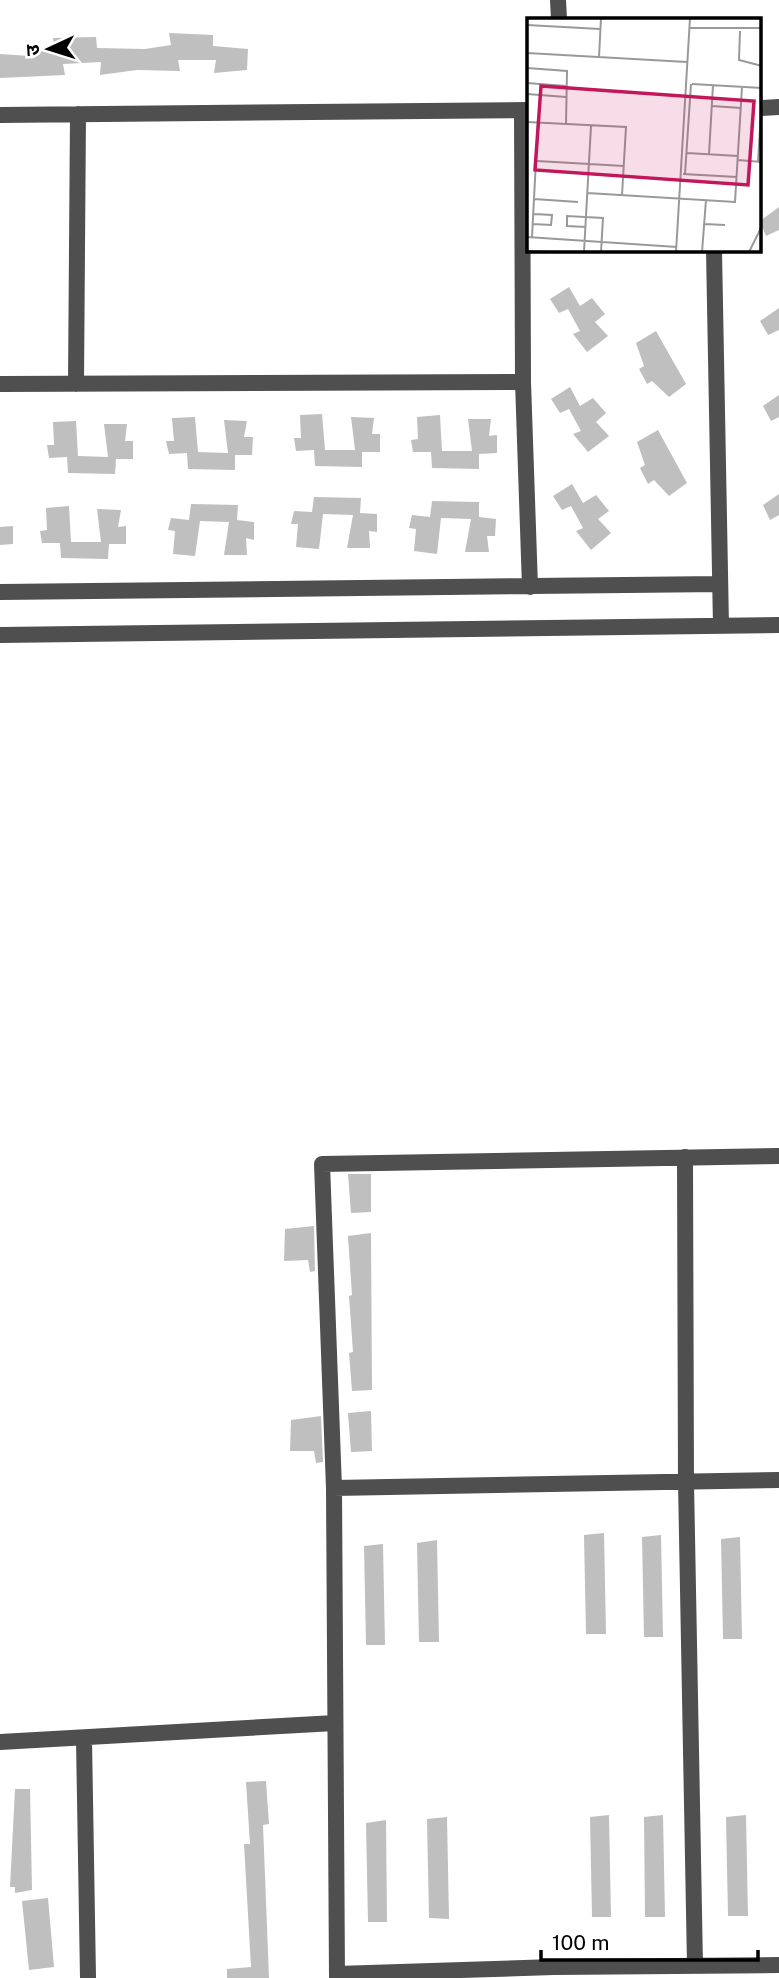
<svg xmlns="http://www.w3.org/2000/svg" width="779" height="1978" font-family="'Public Sans','Noto Sans Devanagari',sans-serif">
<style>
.building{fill:#bfbfbf}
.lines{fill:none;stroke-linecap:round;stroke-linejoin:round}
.minor{stroke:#4f4f4f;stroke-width:16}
.inset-road{fill:none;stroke:#999;stroke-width:2}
.view{fill:#c2185b;fill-opacity:0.15;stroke:#c2185b;stroke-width:3.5}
.inset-edge{fill:none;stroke:#000;stroke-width:3.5}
</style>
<rect width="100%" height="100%" fill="#fff"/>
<path class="building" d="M169,33L213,35V46L248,49L247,70L214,73L216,60H178L180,71L137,70L100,75L101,62L63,64L65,75L0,78V54L30,56V53L55,49L53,38L96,37L97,48L145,49L171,45Z
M779,207V230L766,236L760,221Z
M569,287L580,306L592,298L605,314L595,322L608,336L587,352L573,334L580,331L568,309L559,313L550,299Z
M779,308V330L768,335L760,321Z
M656,331L686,384L669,397L652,381L647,384L639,369L644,366L636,343Z
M570,387L580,406L593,398L606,413L596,422L609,436L588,452L573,434L581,431L569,409L560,413L551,399Z
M779,395V417L771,421L763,406Z
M322,414L325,450H355L351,417L374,418L372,434H380V452H362V467L315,466L314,450L296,451L294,438H301L300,415Z
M440,415L442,451H472L468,419H491L489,436L497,435V453L479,454V469L432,468L431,452H413L411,440L418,439L417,417Z
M195,417L198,452L228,453L224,420L247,421L244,437H253L252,455H235V470L188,469L187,453L169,454L166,441H174L172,418Z
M76,421L78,456L108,457L104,424H127L125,441H133V459H116L115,474L68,473L67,457L49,458L47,445H54L53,422Z
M658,430L687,483L669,496L654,480L648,484L640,468L645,465L637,442Z
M572,484L583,503L596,495L609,511L598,519L611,533L591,550L576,531L583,528L571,506L562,510L553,496Z
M779,494V515L770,520L763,505Z
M314,497L361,498L360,513L377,514V532L369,531L370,548H347L353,515L323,514L319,549L296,547L298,524H291L294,511L312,512Z
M432,501L479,502V517L496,519L495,536H487L489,552H465L471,519L441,518L437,554L414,551L416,529L409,528L412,515L430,517Z
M191,504L238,505L237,520L254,522V540L246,538L247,555H224L229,522L200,521L195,556L173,554L175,531L168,530L171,518L189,520Z
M69,506L71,542H101L97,509L121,510L118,527L126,526V544H109L108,559L61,558L60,543H42L40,531L47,530L46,508Z
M13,526V544L0,545V527Z
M348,1174H371V1212L351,1213Z
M314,1226L315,1271L310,1272L308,1260L284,1261L285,1229Z
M371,1233L372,1390L352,1391L349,1353L353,1352L349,1296L352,1295L348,1236Z
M371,1411L372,1451L351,1452L348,1413Z
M321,1416L323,1462L316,1463L314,1451H290L291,1420Z
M604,1533L606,1634H586L584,1535Z
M661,1535L663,1637H644L642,1537Z
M740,1537L742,1639H723L721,1539Z
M437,1540L439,1642H419L417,1543Z
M383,1544L385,1645H366L364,1546Z
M266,1781L269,1824L263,1825L269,1978H227V1969L251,1967L244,1844H250L246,1782Z
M15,1789H30L32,1890L15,1893V1887H10Z
M609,1815L611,1917H592L590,1817Z
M663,1815L665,1917H645L644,1817Z
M746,1815L748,1916H728L726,1817Z
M447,1817L449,1919L429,1918L427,1819Z
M386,1820L387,1922H368L366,1823Z
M48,1898L54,1967L29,1970L22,1901Z"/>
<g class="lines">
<path class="minor" d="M558,0L559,19
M760,108L779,107
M522,110L523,382L530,587
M0,115L529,110
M714,250L721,626
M0,384L523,382
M76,384L78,114
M0,592L720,584
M0,635L779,625
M685,1157L686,1482L695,1965
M334,1488L779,1480
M84,1739L88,1978
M0,1742L335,1723
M337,1974L554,1967L779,1965
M337,1978L334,1488L322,1164L779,1156"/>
</g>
<g transform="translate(527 18)">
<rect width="234" height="234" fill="#fff"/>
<path class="inset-road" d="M0,7L73,11M162,10H235M213,13L212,42L235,48M0,35L160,44M72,39L74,0M0,50L40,53L39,106M0,65L39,68M165,66L235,70M0,76L39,79M185,88L214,90M0,104L99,109L95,177M160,135L211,138M182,136L186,67M211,142L235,144M10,143L97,148M231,143L235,78M156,156L210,159M158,156L164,66M60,175L208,184L215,69M7,181L51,184M6,206L24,207L25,197L7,196M177,206L198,207M59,209L40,208V198L76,200L74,234M0,219L150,229M5,219L11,104M0,233L28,234M57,234L64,108M149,234L163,0M175,234L179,182M222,234L235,208"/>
<path class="view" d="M14,68L227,83L221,167L8,152Z"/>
<rect width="234" height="234" class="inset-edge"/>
</g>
<g transform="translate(49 49) rotate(266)" stroke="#ffffff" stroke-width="5" paint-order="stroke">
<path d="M0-5L12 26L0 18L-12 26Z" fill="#000000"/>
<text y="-10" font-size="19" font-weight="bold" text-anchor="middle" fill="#000000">उ</text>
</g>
<path d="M541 1950v10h217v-10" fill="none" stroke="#000000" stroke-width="3.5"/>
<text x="552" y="1950" font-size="21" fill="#000000" stroke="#ffffff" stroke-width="5" paint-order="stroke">100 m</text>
</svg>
